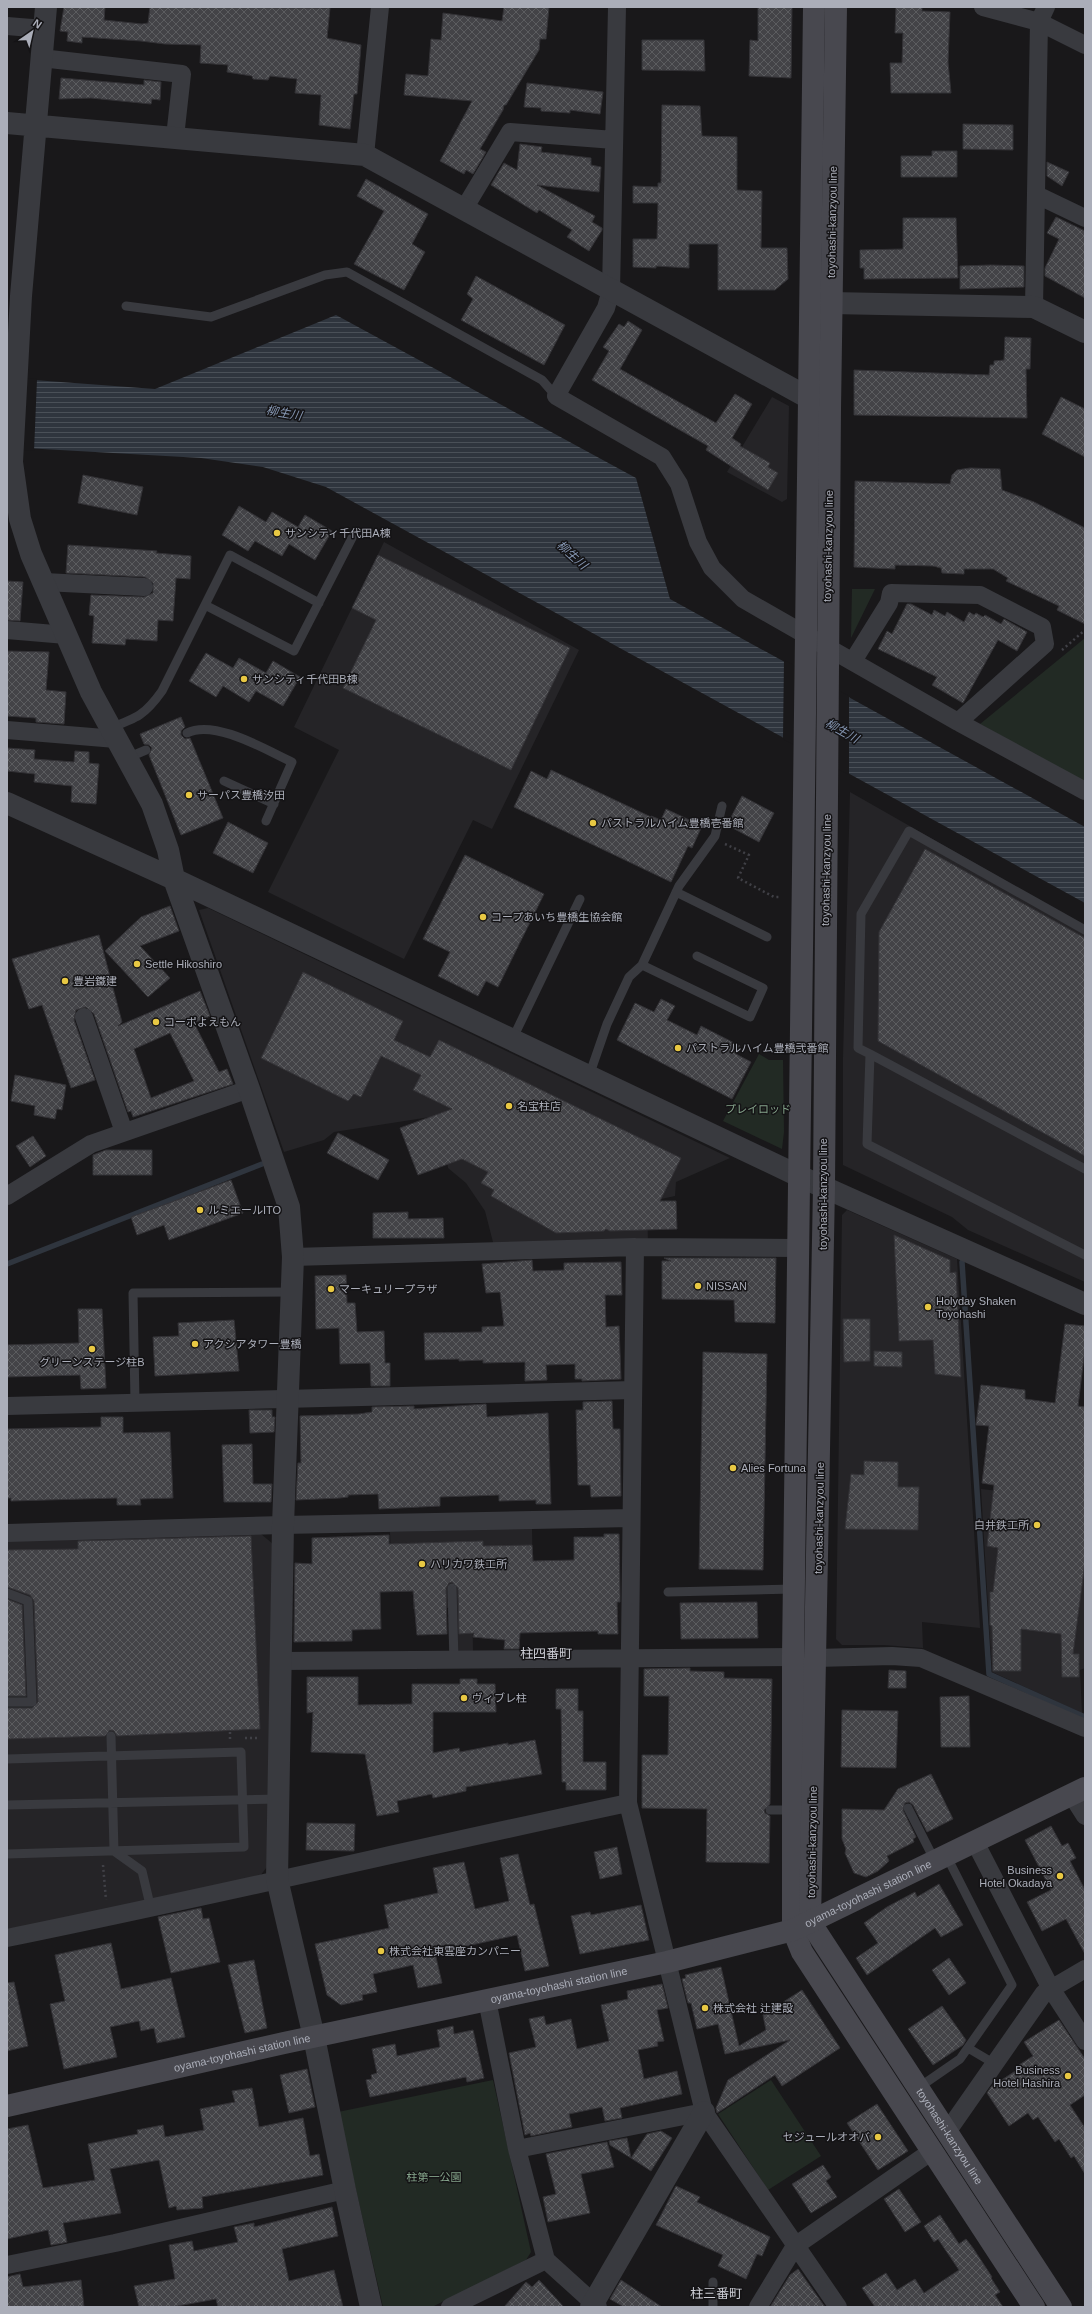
<svg xmlns="http://www.w3.org/2000/svg" width="1092" height="2314" font-family="Helvetica,'Noto Sans JP',sans-serif">
<style>
.built{fill:#252427}
.green{fill:#222a24}
.water{fill:url(#water-rules)}
.pier{fill:#19181a}
.lines{fill:none;stroke-linecap:round;stroke-linejoin:round}
.stream{stroke:#2f353e;stroke-width:5.5}
.building{fill:url(#building-cross-hatch);stroke:#333236;fill-rule:evenodd}
.path{stroke:#404046;stroke-width:2.5;stroke-dasharray:2 3;stroke-linecap:butt}
.service{stroke:#393a3f;stroke-width:9}
.minor{stroke:#393a3f;stroke-width:18}
.tertiary{stroke:#393a3f;stroke-width:22}
.secondary{stroke:#48484f;stroke-width:22}
.poi-dot{fill:#e8c843;stroke:#141315;stroke-width:1.5}
.labels{text-anchor:middle;stroke-width:3;stroke-linejoin:round;paint-order:stroke}
.street-label{font-size:11px;fill:#abaeb9;stroke:#141315}
.poi-label{font-size:11px;fill:#abaeb9;stroke:#141315;text-anchor:start}
.park-label{font-size:11px;fill:#84a38a;stroke:#141315}
.water-label{font-size:12px;font-style:italic;fill:#8596b2;stroke:#141315}
.quarter-label{font-size:13px;fill:#cccdd5;stroke:#141315}
</style>
<defs>
<pattern id="water-rules" width="6" height="5" patternUnits="userSpaceOnUse"><rect width="6" height="5" fill="#2f353e"/><path d="M0 2.5h6" fill="none" stroke="#4a5058"/></pattern>
<pattern id="building-cross-hatch" width="8" height="8" patternUnits="userSpaceOnUse"><rect width="8" height="8" fill="#434347"/><path d="M0 0l8 8M0 8l8-8" fill="none" stroke="#5b5c5f"/></pattern>
</defs>
<rect width="100%" height="100%" fill="#19181a"/>
<path class="built" d="M772,397L789,406L787,499L782,502L727,472Z
M384,542L579,650L492,829L473,820L404,959L268,892L339,750L294,727Z
M850,792L1085,926V1282L968,1230L952,1217L843,1165V1058Z
M208,908L730,1158L676,1182L675,1196L647,1202L648,1243L494,1246L485,1211L466,1183L448,1168L443,1115L334,1132L324,1140L284,1152L199,910Z
M847,1210L957,1259L980,1628L922,1622L923,1648L884,1645H842L836,1639L842,1215Z
M981,1489L1085,1501V1668L1080,1670L1082,1713L992,1672Z
M532,1528L533,1589L472,1590L473,1651L449,1652L448,1608L413,1609V1591L392,1592L390,1532Z
M255,1529L273,1544L270,1863L260,1876L7,1931V1539Z"/>
<path class="green" d="M852,589H875L851,638Z
M1085,638V782L980,724Z
M759,1054L769,1060H783L784,1132L782,1149L723,1121Z
M493,2080L531,2252L526,2260L432,2307H383L338,2112Z
M771,2080L821,2156L768,2190L718,2114Z"/>
<path class="water" d="M336,315L636,478L670,599L1085,827V903L326,487L263,467L201,458L7,447V378L155,389Z"/>
<path class="pier" d="M7,376L37,379L34,451L7,449Z
M784,660L849,696V775L783,739Z"/>
<g class="lines">
<path class="stream" d="M962,1262L989,1674L1085,1717
M7,1264L262,1164"/>
</g>
<path class="building" d="M64,7H105L104,20L142,24L148,23L150,7L330,8L327,38L361,45L357,94H354L350,129L319,125L321,95L295,93L297,79L270,76L268,80L253,79L252,76L227,72L228,65L200,63L201,45L165,44L141,41L82,37V43L67,41L68,32L60,31Z
M504,7H549L546,39H540L539,50L506,105H504L503,110L480,149L486,152L473,174L466,170L464,174L440,161L472,101L404,95L406,74L428,76L431,39L441,40L443,13L502,21Z
M758,7H792L791,78L749,76L750,40L758,41Z
M896,7H922V11L950,12L948,62L951,93H891L890,63H902L903,33H895Z
M642,40H704L705,71L642,70Z
M61,78L144,85V80L161,82L160,100L152,99L151,104L91,98L59,99Z
M527,83L603,92L600,114L570,110V113L541,111V108L524,107Z
M662,105L700,106L702,136L737,137V190L762,191L761,248H787L788,279L775,290H718V244H689V268L656,266V268L633,267V239H657L658,203H633V186L658,187V183H661Z
M963,124L1013,125V150L963,149Z
M520,144L542,147L541,152L591,158V165L601,167L599,192L537,185L595,216L592,222L602,228V230L589,251L567,237L572,230L539,210L537,213L491,185L504,163L517,170Z
M932,151H957V177H901V156H932Z
M1047,162L1069,172L1062,186L1047,176Z
M366,179L428,214L412,244L425,252L404,290L354,264L384,211L357,196Z
M1056,217L1085,231V298L1045,276V268L1059,239L1047,233Z
M903,218H956L958,278L864,279V268H860V250L903,249Z
M991,265L1024,266V287L960,289V266Z
M476,276L565,325L544,365L461,320L473,299L467,294Z
M628,321L642,330L620,369L716,423L735,394L752,404L732,438L741,444L740,446L770,463L768,467L778,473L768,490L706,450L708,446L592,380L609,351L603,347L619,324L624,327Z
M1005,337L1031,338L1030,369H1026L1027,418L854,415V370L989,375L990,365H994V361L1004,360Z
M1061,397L1085,409V457L1042,434Z
M970,468L1000,469L1002,490L1034,502L1085,528V624L1057,610L1059,606L1006,581L1008,578L993,569H964V574L942,573L941,568L933,566L895,565V569L854,567L855,481L950,484L952,475L957,470Z
M83,475L143,487L137,515L78,503Z
M239,506L266,522L272,512L298,527L305,515L332,531L315,560L289,544L282,556L255,541L248,551L222,535Z
M68,545L157,551L156,553L191,556L190,579L176,578L173,621L158,620L157,641L126,639L125,645L92,643L94,616L89,615L91,595L144,597L153,593V583L145,577L66,573Z
M378,555L570,648L511,770L343,688L376,620L352,608Z
M7,581L23,582L20,621L7,620Z
M907,604H911L932,615L934,610L945,616L947,612L964,622L969,612L974,615L976,613L983,617L985,615L1001,624L1004,619L1027,632L1017,651L998,640L963,703L932,685L937,677L878,649L887,631L892,634Z
M7,651L49,652L46,690L66,692L64,724L36,722V718L7,716Z
M206,653L233,668L239,658L266,673L273,661L300,677L283,706L256,691L249,702L223,686L216,697L189,681Z
M181,717L185,727L181,731V735L185,739L190,738L223,818L181,835L149,755L152,748L149,745L144,744L140,734Z
M7,748L35,750L34,759L74,762L75,751L89,752V763L99,764L96,804L71,802L72,786L34,782L35,774L7,771Z
M551,770L651,817V816L661,820L666,809L702,826L692,848L688,846L671,882L514,807L531,771L547,779Z
M742,796L774,813L759,842L727,825Z
M228,822L268,843L253,873L213,853Z
M925,849L1085,938V1156L878,1041L879,932Z
M465,855L544,894L498,987L486,981L478,996L438,976L450,952L423,939Z
M170,906L179,931L140,946L170,978L148,997L105,951L141,917Z
M99,935L122,1022L118,1026L200,991L210,1016L194,1023L219,1072L227,1069L233,1084L133,1117L131,1111L128,1112L94,1014L86,1007L76,1010L74,1020L95,1080L71,1088L42,1005L29,1009L12,959ZM170,1033L194,1081L151,1098L134,1049Z
M303,972L403,1021L394,1040L430,1057L439,1040L681,1158L660,1201H676L677,1229L610,1231L606,1229L604,1231L556,1233L491,1196L494,1190L481,1183L488,1172L462,1159L418,1175L400,1128L452,1109L413,1090L421,1075L381,1056L361,1097L354,1094L348,1101L261,1058Z
M661,999L675,1006L667,1020L697,1035L701,1026L740,1046L736,1054L751,1062L732,1099L617,1040L635,1003L654,1012Z
M15,1075L66,1085L62,1110L57,1109L55,1119L34,1115L35,1106L11,1101Z
M338,1133L389,1160L378,1180L327,1153Z
M33,1136L46,1156L30,1167L16,1146Z
M106,1150H152V1175H93V1155Z
M231,1180L243,1213L169,1240L164,1225L137,1235L131,1217Z
M408,1212V1219L443,1218L444,1238H373V1213Z
M894,1235L950,1260V1273L956,1272L961,1377L935,1374L933,1340L899,1341Z
M664,1258H776L775,1323L735,1322L734,1300L662,1299V1261H671Z
M532,1260L533,1271L564,1270V1263L621,1262L622,1295H605L606,1327L619,1326L621,1379L582,1381V1379H575V1364L546,1365L547,1380L525,1381V1362L483,1363V1360L459,1361V1359L425,1360L424,1333L482,1332V1327L504,1326L500,1292L486,1293L482,1264Z
M346,1275L347,1303H355L357,1332L384,1331L385,1363H390V1386H371L370,1363L340,1364L339,1328L316,1329L315,1276Z
M78,1309H102L106,1388L81,1389L80,1375L7,1377V1345L79,1343Z
M843,1319H870V1361L844,1362Z
M234,1320L239,1371L155,1376L153,1337L179,1336L178,1323Z
M1065,1324L1085,1326V1348L1078,1406L1085,1407V1562L1073,1654H1079V1677H1062L1061,1634L1021,1629V1671H993L992,1626L990,1625V1592H993L998,1548L987,1546L994,1485L982,1483L989,1426L976,1425L981,1385L1025,1390V1399L1055,1403Z
M874,1351L902,1352V1367L874,1366Z
M703,1352L767,1354L763,1570L699,1569Z
M612,1401L613,1429H620L621,1496L591,1497L590,1485H578L576,1410H583V1402Z
M486,1404L487,1417L548,1413L551,1504H536V1500L499,1501V1495L440,1497V1506L379,1509L378,1494L348,1495V1497L340,1498L296,1500L298,1463H301L300,1416L359,1414L372,1412V1407L414,1406V1409Z
M249,1410H272V1417H275L274,1432L250,1433Z
M101,1417H123V1433L170,1432L173,1498L140,1499L141,1505H117V1498L11,1501V1498H7V1429L101,1427Z
M252,1444L253,1484H272L271,1502H224L222,1445Z
M864,1461L898,1462V1487H919L918,1530L845,1529L851,1474L864,1475Z
M604,1534H619L620,1595V1602H617L618,1634H598V1631L520,1633L519,1649H504L505,1640L473,1637L474,1633L459,1634L458,1588L452,1582L449,1583L446,1588L447,1634L417,1635L413,1591L380,1592L381,1629L352,1630V1641L294,1642L295,1563L312,1564V1538L389,1535V1544L483,1541V1546L532,1545L533,1561L574,1560V1537H604Z
M251,1536L260,1729L117,1736L114,1731L110,1730L105,1736L7,1739V1708H32L38,1702L34,1601L30,1595L7,1587V1550L78,1549V1541Z
M7,1599L22,1605L26,1696H7Z
M757,1602L758,1638L681,1639L680,1603Z
M690,1668V1671L724,1672V1678L772,1679L770,1804L764,1810L765,1813L770,1816L769,1863L706,1862L707,1809L642,1808V1755H668L669,1696H644V1669Z
M889,1670L906,1671V1688H888Z
M307,1677H358V1705L412,1704V1684H460V1679H477V1684H495L496,1712H433V1753L459,1748L460,1752L508,1743V1745L535,1740L542,1774L466,1787V1791L433,1798L432,1794L397,1801L399,1812L377,1816L365,1754L311,1752L313,1712L307,1713Z
M556,1689H578V1711H583V1762H606V1790H566V1782H562L561,1709H556Z
M969,1696L970,1747H941L940,1697Z
M842,1710L898,1711L896,1768L841,1767Z
M931,1774L953,1819L927,1832L913,1805L909,1802L905,1803L903,1810L916,1837L913,1839L914,1842L887,1856L889,1861L878,1871L866,1877L854,1873L845,1853L846,1849L842,1839V1809L884,1810L898,1789Z
M307,1823L355,1824L354,1851L306,1850Z
M1051,1826L1062,1846L1068,1843L1076,1858L1070,1861L1085,1890V1954L1066,1919L1042,1931L1027,1902L1051,1890L1025,1840Z
M617,1847L622,1874L600,1879L594,1852Z
M518,1854L530,1905L534,1904L549,1966L525,1971L517,1935L435,1953L442,1983L418,1988L413,1965L373,1974L377,1992L362,1995L363,2000L341,2005L327,1995L315,1944L389,1928L384,1905L438,1893L433,1868L464,1862L475,1909L509,1901L500,1858Z
M939,1884L963,1925L941,1937L935,1928L867,1975L856,1958L878,1943L864,1923L887,1907L915,1892L917,1897Z
M641,1905L649,1940L580,1954L571,1916L590,1912L591,1915Z
M201,1908L203,1919L209,1918L220,1962L171,1973L158,1917Z
M111,1943L121,1989L171,1978L185,2037L157,2043L154,2028L141,2031L139,2021L110,2027L117,2057L64,2069L50,2004L65,2001L55,1955Z
M949,1958L966,1983L949,1995L932,1970Z
M254,1960L267,2028L245,2033L228,1965Z
M721,1967L739,2046L766,2030L763,2015L802,1990L840,2048L782,2086L775,2075L717,2113L716,2108L728,2080L790,2040L725,2054L718,2024L697,2029L691,2003H688L682,1979L686,1978L685,1975Z
M14,1982L28,2046L7,2051V1983Z
M662,1984L668,2008L657,2010L664,2041L657,2042L658,2046L638,2050L644,2079L677,2071L682,2094L620,2108L622,2118L605,2121L602,2107L569,2114L572,2127L531,2136L530,2133L525,2135L509,2053L536,2047L529,2019L544,2016L546,2025L571,2019L577,2049L609,2041L601,2005L628,1999L627,1991Z
M942,2006L966,2040L963,2045L933,2065L908,2029Z
M1059,2020L1085,2059V2095L1070,2105L1085,2128V2174L1074,2156L1071,2158L1059,2139L1055,2142L1038,2117L1033,2120L1028,2113L1009,2126L987,2093L991,2087L1020,2068L1019,2065L1033,2056L1024,2042Z
M453,2026L454,2034L473,2030L484,2078L467,2082L466,2077L370,2097L366,2080L372,2079L371,2075L377,2073L372,2049L395,2044L397,2056L440,2047L437,2030Z
M307,2069L315,2107L289,2113L280,2075Z
M252,2088L259,2127L303,2118L310,2156L319,2154L323,2175L202,2197L203,2208L177,2210L176,2206L169,2208L159,2160L110,2169L121,2213L63,2223L67,2242L63,2243L51,2245L48,2230L7,2239V2129L28,2125L43,2188L95,2180L88,2144L138,2134L137,2130L163,2125L165,2137L204,2130L200,2109L235,2102L232,2091Z
M877,2104L908,2151L878,2170L847,2123Z
M661,2131L672,2138L651,2171L631,2158L647,2134Z
M627,2138L631,2158L610,2145L609,2141Z
M607,2142L614,2167L581,2174L590,2213L548,2222L543,2197L556,2194L546,2154Z
M823,2165L831,2177L826,2181L837,2197L811,2213L792,2184Z
M676,2186L700,2197L697,2202L770,2237L762,2256L757,2254L746,2279L718,2266L723,2255L656,2225Z
M899,2189L921,2222L905,2232L884,2199Z
M332,2207L338,2236L282,2249L289,2281L334,2270L343,2307H218L216,2299L172,2307H139L134,2286L175,2279L169,2245L192,2241L194,2251L238,2242L234,2227L254,2223V2227Z
M940,2215L959,2244L966,2239L973,2248L992,2277L991,2278L1000,2292L995,2295L1003,2307H875L862,2288L886,2273L897,2290L915,2279L924,2293L959,2270L938,2239L934,2242L924,2226Z
M798,2269L825,2307H770L790,2275Z
M20,2274L23,2287L81,2280L84,2307H7V2277Z
M539,2280L564,2307H504L526,2282L532,2287Z
M621,2280L662,2307H624L610,2299Z"/>
<g class="lines">
<path class="path" d="M1062,650L1085,630
M725,844L749,855L738,878L774,897H781
M245,1738H260
M230,1739V1731
M103,1865L106,1900"/>
<path class="service" d="M126,306L211,317L325,275L347,272L542,380L556,396
M205,605L294,651L352,538
M110,728C137,718 145,715 162,691L230,555L319,603
M187,733C215,719 266,750 292,762L266,821
M127,758L146,750
M224,781L274,804
M676,892L767,937
M1085,930L909,831L861,914L858,1048L870,1054L867,1144L1085,1255
M642,965L750,1017L763,988L697,956
M512,1040L580,899
M870,1054L1085,1169
M589,1076L607,1024L629,977L642,965L679,886L715,836L722,806
M135,1402L133,1293L292,1292
M452,1588L454,1660
M668,1592L793,1589
M7,1593L28,1601L32,1702H7
M111,1736L114,1851L142,1871L151,1909
M7,1759L241,1752L244,1847L7,1854
M7,1805L279,1799
M908,1808L935,1861
M770,1810H792
M968,2048L995,2064
M918,2088L960,2059L1012,1985L946,1855
M713,2307V2282"/>
<path class="minor" d="M617,7L611,290L606,308L556,396L662,457L679,484L698,542L712,568L743,599L958,722L1085,791
M983,7L1039,22L1085,45
M7,26L44,29
M41,58L182,74L175,137
M365,155L380,7
M1037,195L1085,218
M464,209L510,132L614,140
M1034,307L1039,22L1046,7
M44,582L144,587
M7,630L66,635
M853,661L889,603L891,593L980,595L1042,627L1045,644L958,722
M7,730L116,739
M84,1017L124,1132
M7,1196L91,1144L249,1089
M635,1247L628,1803L704,2112L838,2307
M293,1257L635,1247L798,1248
M7,1406L633,1390
M7,1533L283,1525L631,1518
M816,1658L892,1656L921,1658L1085,1728
M282,1661L793,1657
M1071,1794L1085,1816
M975,1842L1050,1987L1085,2041
M7,1938C214,1896 421,1847 628,1803
M487,2000L517,2149L546,2260L598,2307
M947,2132L1044,1993L1085,1969
M517,2149L704,2112
M7,2265L115,2243L345,2190
M450,2307L546,2260
M758,2307L795,2246L932,2151"/>
<path class="tertiary" d="M46,7L21,296L12,462L20,519L31,554L91,692L152,804L168,850L174,879L249,1089L289,1207L293,1257L283,1525L277,1879L314,2037L345,2190L371,2307
M7,123L365,155L809,398
M831,303L1034,307L1085,332
M7,803L174,879L799,1176L1085,1304
M591,2307L704,2112"/>
<g class="secondary">
<path d="M814,7L793,1657V1930L802,1952L1034,2307"/>
<path id="s1" d="M836,7L830,409L824,1187L810,1922L1061,2307"/>
<path id="s2" d="M7,2106L284,2043L667,1962L793,1930L1085,1788"/>
</g>
</g>
<g class="poi-dot">
<circle cx="277" cy="533" r="4"/>
<circle cx="244" cy="679" r="4"/>
<circle cx="189" cy="795" r="4"/>
<circle cx="593" cy="823" r="4"/>
<circle cx="483" cy="917" r="4"/>
<circle cx="137" cy="964" r="4"/>
<circle cx="65" cy="981" r="4"/>
<circle cx="156" cy="1022" r="4"/>
<circle cx="678" cy="1048" r="4"/>
<circle cx="509" cy="1106" r="4"/>
<circle cx="200" cy="1210" r="4"/>
<circle cx="698" cy="1286" r="4"/>
<circle cx="331" cy="1289" r="4"/>
<circle cx="928" cy="1307" r="4"/>
<circle cx="195" cy="1344" r="4"/>
<circle cx="92" cy="1349" r="4"/>
<circle cx="733" cy="1468" r="4"/>
<circle cx="1037" cy="1525" r="4"/>
<circle cx="422" cy="1564" r="4"/>
<circle cx="464" cy="1698" r="4"/>
<circle cx="1060" cy="1876" r="4"/>
<circle cx="381" cy="1951" r="4"/>
<circle cx="705" cy="2008" r="4"/>
<circle cx="1068" cy="2076" r="4"/>
<circle cx="878" cy="2137" r="4"/>
</g>
<g class="labels">
<g class="street-label">
<text transform="translate(832 222) rotate(-89)" y="4">toyohashi-kanzyou line</text>
<text transform="translate(828 546) rotate(-89)" y="4">toyohashi-kanzyou line</text>
<text transform="translate(826 870) rotate(-89)" y="4">toyohashi-kanzyou line</text>
<text transform="translate(823 1194) rotate(-90)" y="4">toyohashi-kanzyou line</text>
<text transform="translate(819 1518) rotate(-89)" y="4">toyohashi-kanzyou line</text>
<text transform="translate(812 1842) rotate(-89)" y="4">toyohashi-kanzyou line</text>
<text dy="4" stroke="none"><textPath href="#s2" startOffset="889">oyama-toyohashi station line</textPath></text>
<text dy="4" stroke="none"><textPath href="#s2" startOffset="565">oyama-toyohashi station line</textPath></text>
<text dy="4" stroke="none"><textPath href="#s2" startOffset="241">oyama-toyohashi station line</textPath></text>
<text dy="4" stroke="none"><textPath href="#s1" startOffset="2171">toyohashi-kanzyou line</textPath></text>
</g>
<g class="poi-label">
<text x="285" y="537">サンシティ千代田A棟</text>
<text x="252" y="683">サンシティ千代田B棟</text>
<text x="197" y="799">サーパス豊橋汐田</text>
<text x="601" y="827">パストラルハイム豊橋壱番館</text>
<text x="491" y="921">コープあいち豊橋生協会館</text>
<text x="145" y="968">Settle Hikoshiro</text>
<text x="73" y="985">豊岩鐵建</text>
<text x="164" y="1026">コーポよえもん</text>
<text x="686" y="1052">パストラルハイム豊橋弐番館</text>
<text x="517" y="1110">名宝柱店</text>
<text x="208" y="1214">ルミエールITO</text>
<text x="706" y="1290">NISSAN</text>
<text x="339" y="1293">マーキュリープラザ</text>
<text x="936" y="1305">Holyday Shaken<tspan x="936" dy="13">Toyohashi</tspan></text>
<text x="203" y="1348">アクシアタワー豊橋</text>
<text x="92" y="1366" text-anchor="middle">グリーンステージ柱B</text>
<text x="741" y="1472">Alies Fortuna</text>
<text x="1029" y="1529" text-anchor="end">白井鉄工所</text>
<text x="430" y="1568">ハリカワ鉄工所</text>
<text x="472" y="1702">ヴィブレ柱</text>
<text x="1052" y="1874" text-anchor="end">Business<tspan x="1052" dy="13">Hotel Okadaya</tspan></text>
<text x="389" y="1955">株式会社東雲座カンパニー</text>
<text x="713" y="2012">株式会社 辻建設</text>
<text x="1060" y="2074" text-anchor="end">Business<tspan x="1060" dy="13">Hotel Hashira</tspan></text>
<text x="870" y="2141" text-anchor="end">セジュールオオバ</text>
</g>
<g class="park-label">
<text x="758" y="1113">プレイロッド</text>
<text x="434" y="2181">柱第一公園</text>
</g>
<g class="water-label">
<text transform="translate(284 413) rotate(10)" y="4">柳生川</text>
<text transform="translate(572 555) rotate(42)" y="4">柳生川</text>
<text transform="translate(842 731) rotate(29)" y="4">柳生川</text>
</g>
<g class="quarter-label">
<text x="546" y="1658">柱四番町</text>
<text x="716" y="2298">柱三番町</text>
</g>
</g>
<rect width="1092" height="2314" fill="none" stroke="#abaeb9" stroke-width="16"/>
<g transform="translate(32 32) rotate(34)" stroke="#141315" stroke-width="3" paint-order="stroke">
<path d="M0-3L7 15L0 10L-7 15Z" fill="#abaeb9"/>
<text y="-6" font-size="11" font-weight="bold" text-anchor="middle" fill="#abaeb9">N</text>
</g>
</svg>
